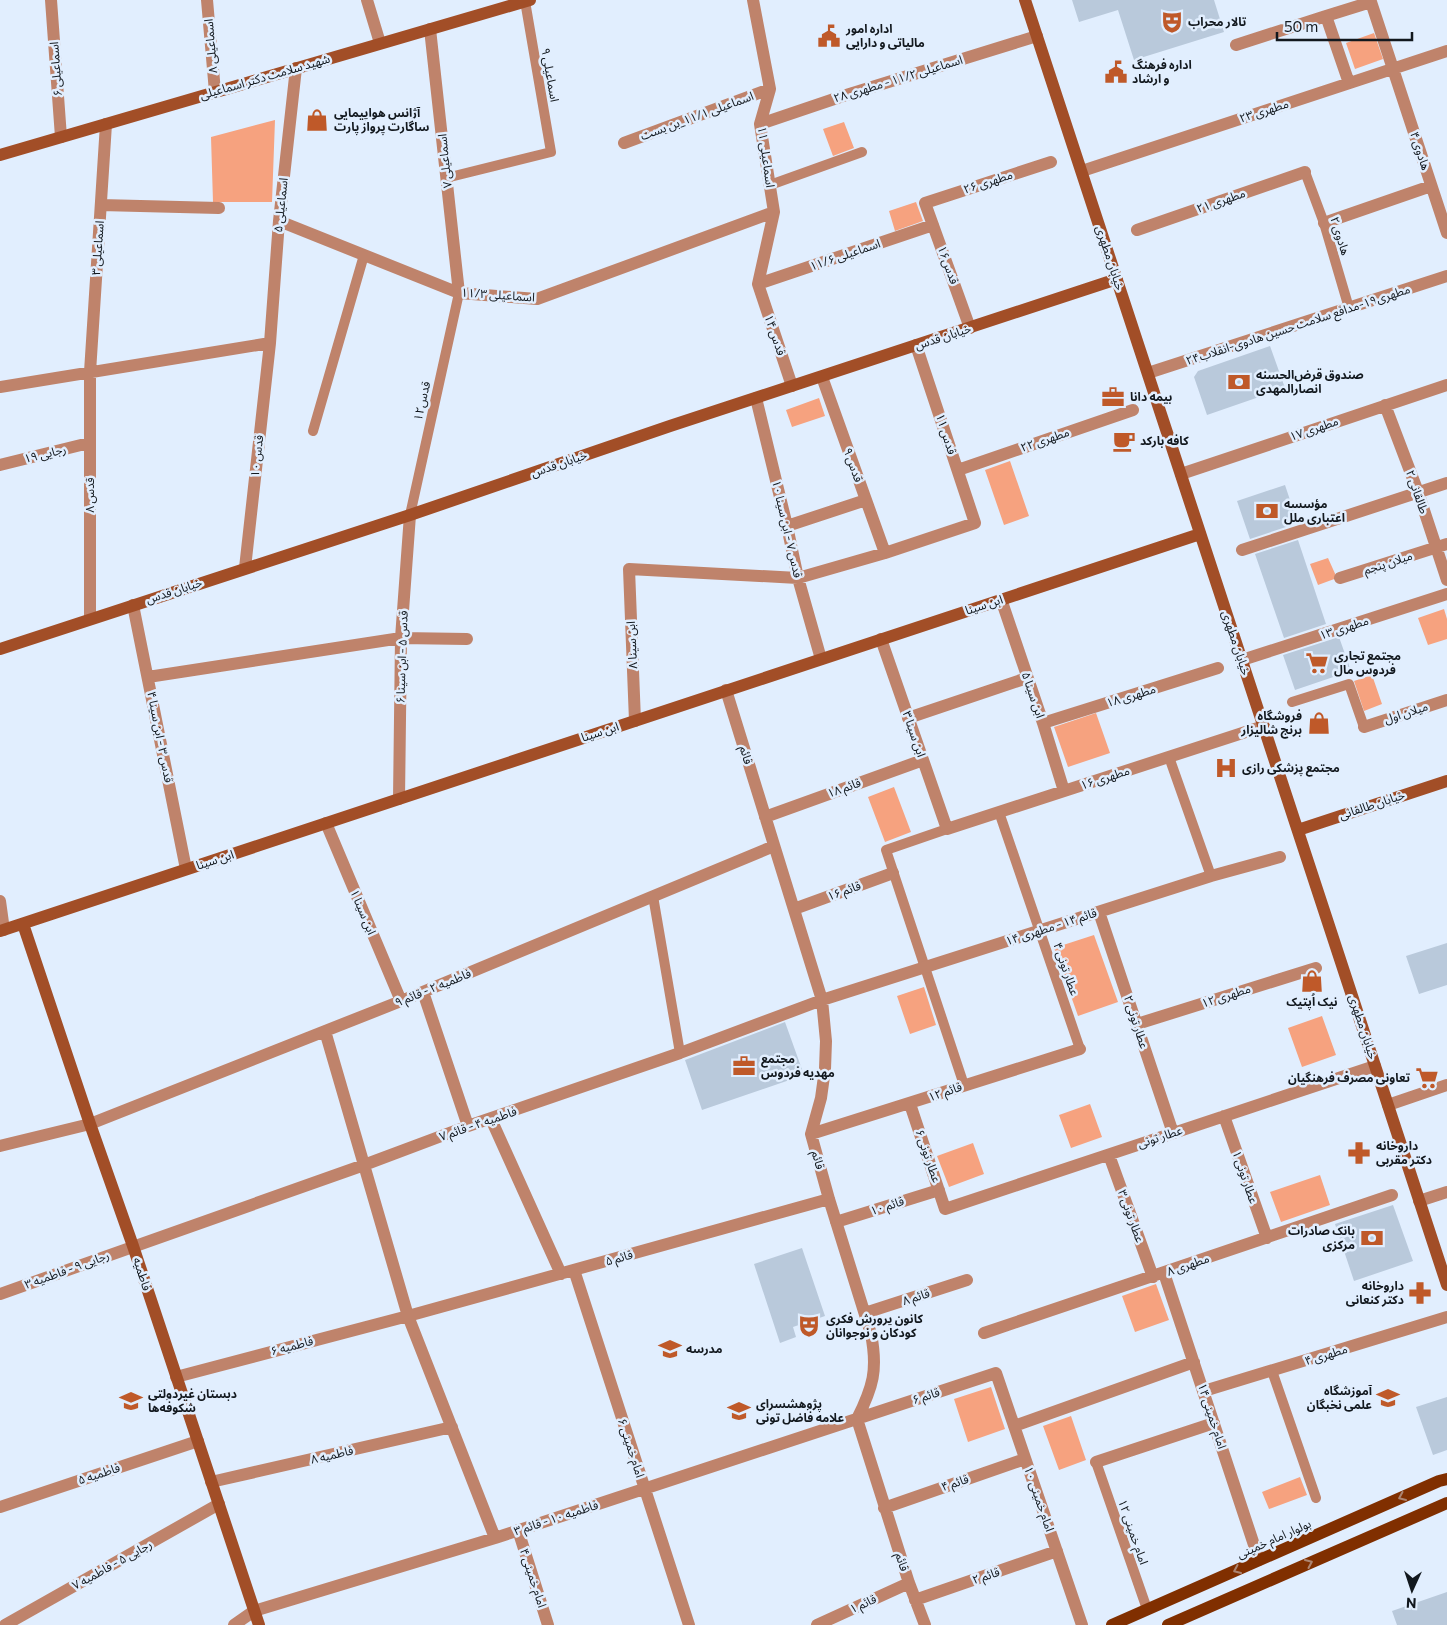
<svg xmlns="http://www.w3.org/2000/svg" width="1447" height="1625" font-family="Commissioner,'Noto Sans Arabic',sans-serif">
<style>
.green{fill:#f6a27f}
.building{fill:#b9c9db}
.lines{fill:none;stroke-linecap:round;stroke-linejoin:round}
.lane{stroke:#bf836b;stroke-width:10}
.street{stroke:#bf836b;stroke-width:12}
.secondary{stroke:#a24e27;stroke-width:12}
.primary{stroke:#802f00;stroke-width:12}
.oneway{stroke:#ac8572}
.labels{text-anchor:middle;stroke-width:5;stroke-linejoin:round;paint-order:stroke}
.poi-label{font-size:12px;font-weight:bold;fill:#12181e;stroke:#e1eefe;text-anchor:start}
.street-label{font-size:12px;fill:#12181e;stroke:#e1eefe}
</style>
<rect width="100%" height="100%" fill="#e1eefe"/>
<path class="green" d="M1374,33L1383,59L1355,69L1346,43Z
M275,120L272,202H213L211,137Z
M844,122L854,148L833,156L823,129Z
M916,202L923,221L895,231L889,211Z
M819,398L825,416L792,427L786,410Z
M1010,461L1029,516L1004,525L985,470Z
M1328,558L1337,578L1318,585L1310,564Z
M1444,609L1447,619V639L1428,645L1418,618Z
M1372,675L1382,704L1364,711L1354,681Z
M1096,713L1110,753L1068,767L1054,727Z
M894,787L911,832L885,842L868,797Z
M1094,935L1118,1002L1078,1016L1054,948Z
M924,987L936,1025L910,1034L897,996Z
M1322,1016L1336,1055L1302,1067L1288,1028Z
M1090,1104L1102,1137L1071,1148L1059,1115Z
M973,1143L984,1174L949,1187L937,1156Z
M1320,1175L1330,1205L1281,1222L1270,1192Z
M1156,1284L1169,1320L1135,1332L1122,1296Z
M991,1387L1005,1429L968,1442L954,1399Z
M1071,1416L1086,1460L1059,1470L1043,1426Z
M1300,1477L1307,1495L1269,1509L1262,1492Z"/>
<path class="building" d="M1072,0H1214L1224,32L1134,60L1118,10L1079,22Z
M1270,346L1285,388L1207,415L1194,377L1198,371Z
M1285,485L1297,521L1291,523L1292,525L1250,539L1237,501Z
M1298,540L1326,624L1284,638L1255,554Z
M1339,637L1351,671L1295,690L1283,655Z
M1447,943V985L1419,994L1406,956Z
M785,1022L804,1075L702,1110L685,1060Z
M1393,1205L1413,1261L1354,1281L1335,1224Z
M802,1248L825,1316L793,1327L796,1337L780,1343L754,1264Z
M1447,1397V1450L1433,1455L1416,1407Z
M1447,1592V1625H1397L1392,1611Z"/>
<g class="lines">
<path class="lane" d="M1305,172L1324,223L1349,308
M446,178L551,152L525,1
M770,185L862,152
M313,431L364,255
M410,515L459,293
M1292,702L1349,684L1364,727
M1169,757L1211,876
M999,812L1080,1049
M947,829L886,850L964,1085
M653,896L680,1053
M1272,1371L1316,1498
M1096,1462L1147,1609"/>
<path class="street" d="M51,0L61,137
M207,0L215,92
M367,0L380,43
M753,0L770,89L760,124L774,212L758,284
M430,29L459,293
M1236,45L1326,16
M1349,83L1326,16L1371,2L1447,233
M760,124L843,96L1037,36
M624,143L770,89
M1082,171L1447,51
M101,205L219,208
M279,221L459,293L537,299L774,212
M1324,223L1431,186
M1137,230L1305,172
M758,284L933,225
M758,284L792,386
M970,328L925,203L1051,162
M1148,373L1447,276
M822,377L885,553
M0,387L270,343
M756,398L787,526L798,578L821,659
M1385,405L1418,492L1447,580
M0,465L89,443
M958,470L1133,410
M1181,474L1447,385
M787,526L866,500
M1242,550L1447,483
M245,568L270,343L279,221L296,68
M1340,578L1447,544
M1001,599L1043,723L1064,791
M133,605L186,869
M90,619V372L106,124
M881,639L947,829L1264,726
M1242,660L1447,594
M148,677L401,638L467,639
M726,690L822,1000L826,1041L825,1069L821,1098L811,1134L829,1199L871,1334C878,1370 873,1387 857,1419L909,1583L925,1625
M908,718L1027,678
M635,721L629,569L798,578L885,553L975,523L916,345
M1043,723L1218,668
M1364,727L1447,700
M399,799L401,638L410,515
M765,817L923,760
M326,823L401,1001
M0,901L4,930
M794,909L893,873
M1099,912L1173,1133
M423,992L468,1126
M1137,1024L1316,968
M325,1031L408,1316L495,1538
M910,1104L945,1209L1375,1066
M1388,1105L1447,1085
M1224,1116L1267,1238
M491,1119L561,1274
M811,1134L1080,1049
M0,1146L90,1124L401,1001L774,846
M1109,1155L1153,1277
M1419,1201L1447,1192
M836,1222L939,1190
M574,1270L689,1625
M1164,1273L1259,1560
M0,1294L364,1165L468,1126L680,1053L822,1000L1211,876L1280,857
M865,1313L967,1280
M984,1333L1392,1195
M176,1377L408,1316L829,1199
M1204,1391L1447,1317
M1014,1426L1194,1362
M1096,1462L1214,1423
M211,1482L452,1427
M0,1507L198,1441
M884,1508L1025,1459
M518,1530L548,1625
M915,1600L1057,1551
M5,1625L219,1504
M234,1625L254,1611L495,1538L996,1373L1082,1625
M817,1625L909,1583"/>
<path class="secondary" d="M1025,0L1447,1285
M0,155L530,0
M0,649L410,515L670,426L1117,279
M1298,830L1447,781
M23,924L90,1124L133,1246L259,1625
M0,931L1200,534"/>
<path class="primary" d="M1112,1625L1439,1481L1447,1479
M1168,1625L1447,1503"/>
</g>
<defs><path id="oneway-chevron" d="M-2-3.5L2.5 0L-2 3.5" fill="none" stroke-width="1.6" stroke-linecap="round" stroke-linejoin="round" transform="scale(1.25)"/></defs>
<g class="oneway">
<use href="#oneway-chevron" transform="translate(1402 1497) rotate(156)"/>
<use href="#oneway-chevron" transform="translate(1309 1563) rotate(-24)"/>
<use href="#oneway-chevron" transform="translate(1237 1570) rotate(156)"/>
</g>
<defs>
<symbol id="theatre-bare" viewBox="-9 -9 18 18"><path d="M-5-5.5Q0-4 5-5.5V0Q5 5 0 6Q-5 5-5 0ZM-3.3-2.5H-1v1.5H-3.3ZM1-2.5H3.3v1.5H1ZM-2.8 1Q0 5.5 2.8 1Z" fill="#bf5929" stroke="#e1eefe" stroke-width="2.5" paint-order="stroke"/></symbol>
<symbol id="civic-bare" viewBox="-9 -9 18 18"><path d="M-.6-6.5H3V-4.5H.6V-3L4-1V1h2V6H-6V1h2V-1L-.6-3ZM-1.2 2.5V6h2.4V2.5Z" fill="#bf5929" stroke="#e1eefe" stroke-width="2.5" paint-order="stroke"/></symbol>
<symbol id="shop-bare" viewBox="-9 -9 18 18"><path d="M-5-2.5h2.3a2.7 3.5 0 0 1 5.4 0H5L5.5 6h-11ZM-1.5-2.5h3a1.5 2.3 0 0 0-3 0Z" fill="#bf5929" stroke="#e1eefe" stroke-width="2.5" paint-order="stroke"/></symbol>
<symbol id="bank-bare" viewBox="-9 -9 18 18"><path d="M-6-4H6V4H-6ZM0-2.3a2.3 2.3 0 1 0 0 4.6a2.3 2.3 0 1 0 0-4.6Z" fill="#bf5929" stroke="#e1eefe" stroke-width="2.5" paint-order="stroke"/></symbol>
<symbol id="office-bare" viewBox="-9 -9 18 18"><path d="M-6-3h4V-5.5h4V-3h4V5H-6ZM-1-4.5V-3h2v-1.5ZM-6 0V1H6V0Z" fill="#bf5929" stroke="#e1eefe" stroke-width="2.5" paint-order="stroke"/></symbol>
<symbol id="cafe-bare" viewBox="-9 -9 18 18"><path d="M-5.5-4.5H6V0H3Q3 3.5 0 3.5H-2.5Q-5.5 3.5-5.5 0ZM3-3.2v2h1.7v-2ZM-6 4.5H4V6H-6Z" fill="#bf5929" stroke="#e1eefe" stroke-width="2.5" paint-order="stroke"/></symbol>
<symbol id="supermarket-bare" viewBox="-9 -9 18 18"><path d="M-6-5.5h2.5l.6 2H6L4.5 2H-2.5L-4.4-4H-6ZM-1.5 3.2a1.3 1.3 0 1 0 .1 0ZM3 3.2a1.3 1.3 0 1 0 .1 0Z" fill="#bf5929" stroke="#e1eefe" stroke-width="2.5" paint-order="stroke"/></symbol>
<symbol id="hospital-bare" viewBox="-9 -9 18 18"><path d="M-5-5h3v3.5h4V-5h3V5h-3V1.5h-4V5h-3Z" fill="#bf5929" stroke="#e1eefe" stroke-width="2.5" paint-order="stroke"/></symbol>
<symbol id="pharmacy-bare" viewBox="-9 -9 18 18"><path d="M-2-6h4v4h4v4h-4v4h-4v-4h-4v-4h4Z" fill="#bf5929" stroke="#e1eefe" stroke-width="2.5" paint-order="stroke"/></symbol>
<symbol id="school-bare" viewBox="-9 -9 18 18"><path d="M0-5L7-2L0 1L-7-2ZM-4 1L0 2.5L4 1V4Q0 6-4 4Z" fill="#bf5929" stroke="#e1eefe" stroke-width="2.5" paint-order="stroke"/></symbol>
</defs>
<g fill-rule="evenodd">
<use href="#theatre-bare" x="1156" y="6" width="32" height="32"/>
<use href="#civic-bare" x="813" y="20" width="32" height="32"/>
<use href="#civic-bare" x="1100" y="56" width="32" height="32"/>
<use href="#shop-bare" x="301" y="104" width="32" height="32"/>
<use href="#bank-bare" x="1223" y="366" width="32" height="32"/>
<use href="#office-bare" x="1097" y="381" width="32" height="32"/>
<use href="#cafe-bare" x="1108" y="425" width="32" height="32"/>
<use href="#bank-bare" x="1251" y="495" width="32" height="32"/>
<use href="#supermarket-bare" x="1301" y="647" width="32" height="32"/>
<use href="#shop-bare" x="1303" y="707" width="32" height="32"/>
<use href="#hospital-bare" x="1210" y="752" width="32" height="32"/>
<use href="#shop-bare" x="1296" y="965" width="32" height="32"/>
<use href="#office-bare" x="728" y="1050" width="32" height="32"/>
<use href="#supermarket-bare" x="1411" y="1062" width="32" height="32"/>
<use href="#pharmacy-bare" x="1343" y="1137" width="32" height="32"/>
<use href="#bank-bare" x="1356" y="1222" width="32" height="32"/>
<use href="#pharmacy-bare" x="1404" y="1277" width="32" height="32"/>
<use href="#theatre-bare" x="793" y="1310" width="32" height="32"/>
<use href="#school-bare" x="654" y="1333" width="32" height="32"/>
<use href="#school-bare" x="1372" y="1382" width="32" height="32"/>
<use href="#school-bare" x="115" y="1385" width="32" height="32"/>
<use href="#school-bare" x="723" y="1395" width="32" height="32"/>
</g>
<g class="labels">
<g class="poi-label">
<text x="1188" y="26">تالار محراب</text>
<text x="846" y="33">اداره امور<tspan x="846" dy="14">مالیاتی و دارایی</tspan></text>
<text x="1132" y="69">اداره فرهنگ<tspan x="1132" dy="14">و ارشاد</tspan></text>
<text x="334" y="117">آژانس هواپیمایی<tspan x="334" dy="14">ساگارت پرواز پارت</tspan></text>
<text x="1256" y="379">صندوق قرض‌الحسنه<tspan x="1256" dy="14">انصارالمهدی</tspan></text>
<text x="1130" y="401">بیمه دانا</text>
<text x="1140" y="445">کافه بارکد</text>
<text x="1284" y="508">مؤسسه<tspan x="1284" dy="14">اعتباری ملل</tspan></text>
<text x="1334" y="660">مجتمع تجاری<tspan x="1334" dy="14">فردوس مال</tspan></text>
<text x="1302" y="720" text-anchor="end">فروشگاه<tspan x="1302" dy="14">برنج شالیزار</tspan></text>
<text x="1242" y="772">مجتمع پزشکی رازی</text>
<text x="1312" y="1006" text-anchor="middle">نیک اُپتیک</text>
<text x="761" y="1063">مجتمع<tspan x="761" dy="14">مهدیه فردوس</tspan></text>
<text x="1410" y="1082" text-anchor="end">تعاونی مصرف فرهنگیان</text>
<text x="1376" y="1150">داروخانه<tspan x="1376" dy="14">دکتر مقربی</tspan></text>
<text x="1355" y="1235" text-anchor="end">بانک صادرات<tspan x="1355" dy="14">مرکزی</tspan></text>
<text x="1404" y="1290" text-anchor="end">داروخانه<tspan x="1404" dy="14">دکتر کنعانی</tspan></text>
<text x="826" y="1323">کانون پرورش فکری<tspan x="826" dy="14">کودکان و نوجوانان</tspan></text>
<text x="686" y="1353">مدرسه</text>
<text x="1372" y="1395" text-anchor="end">آموزشگاه<tspan x="1372" dy="14">علمی نخبگان</tspan></text>
<text x="148" y="1398">دبستان غیردولتی<tspan x="148" dy="14">شکوفه‌ها</tspan></text>
<text x="756" y="1408">پژوهشسرای<tspan x="756" dy="14">علامه فاضل تونی</tspan></text>
</g>
<g class="street-label">
<text transform="translate(211 46) rotate(-95)" y="4">اسماعیلی ۸</text>
<text transform="translate(56 69) rotate(-94)" y="4">اسماعیلی ۶</text>
<text transform="translate(550 75) rotate(80)" y="4">اسماعیلی ۹</text>
<text transform="translate(265 77) rotate(-16)" y="4">شهید سلامت دکتر اسماعیلی</text>
<text transform="translate(898 79) rotate(-17)" y="4">اسماعیلی ۱۱/۲ - مطهری ۲۸</text>
<text transform="translate(1264 111) rotate(-18)" y="4">مطهری ۲۳</text>
<text transform="translate(697 116) rotate(-20)" y="4">اسماعیلی ۱۱/۱_بن بست</text>
<text transform="translate(1420 151) rotate(72)" y="4">هادوی ۴</text>
<text transform="translate(766 157) rotate(82)" y="4">اسماعیلی ۱۱</text>
<text transform="translate(445 161) rotate(-96)" y="4">اسماعیلی ۷</text>
<text transform="translate(988 182) rotate(-18)" y="4">مطهری ۲۶</text>
<text transform="translate(1221 201) rotate(-19)" y="4">مطهری ۲۱</text>
<text transform="translate(281 205) rotate(-84)" y="4">اسماعیلی ۵</text>
<text transform="translate(1340 236) rotate(73)" y="4">هادوی ۲</text>
<text transform="translate(98 248) rotate(-86)" y="4">اسماعیلی ۳</text>
<text transform="translate(845 255) rotate(-19)" y="4">اسماعیلی ۱۱/۶</text>
<text transform="translate(1110 258) rotate(72)" y="4">خیابان مطهری</text>
<text transform="translate(948 265) rotate(70)" y="4">قدس۱۶</text>
<text transform="translate(498 295) rotate(4)" y="4">اسماعیلی ۱۱/۳</text>
<text transform="translate(1298 325) rotate(-18)" y="4">مطهری۱۹-مدافع سلامت حسین هادوی-انقلاب۲۴</text>
<text transform="translate(775 335) rotate(71)" y="4">قدس ۱۴</text>
<text transform="translate(943 337) rotate(-18)" y="4">خیابان قدس</text>
<text transform="translate(422 401) rotate(-77)" y="4">قدس۱۲</text>
<text transform="translate(1314 429) rotate(-19)" y="4">مطهری ۱۷</text>
<text transform="translate(946 434) rotate(72)" y="4">قدس ۱۱</text>
<text transform="translate(1045 440) rotate(-19)" y="4">مطهری ۲۲</text>
<text transform="translate(45 454) rotate(-14)" y="4">رجایی ۱۹</text>
<text transform="translate(257 456) rotate(-84)" y="4">قدس ۱۰</text>
<text transform="translate(559 464) rotate(-19)" y="4">خیابان قدس</text>
<text transform="translate(853 465) rotate(70)" y="4">قدس ۹</text>
<text transform="translate(1417 492) rotate(71)" y="4">طالقانی ۲</text>
<text transform="translate(90 495) rotate(-90)" y="4">قدس ۸</text>
<text transform="translate(787 529) rotate(77)" y="4">قدس ۷ - ابن سینا ۱۰</text>
<text transform="translate(1388 563) rotate(-18)" y="4">میلان پنجم</text>
<text transform="translate(174 591) rotate(-18)" y="4">خیابان قدس</text>
<text transform="translate(984 605) rotate(-18)" y="4">ابن سینا</text>
<text transform="translate(1344 628) rotate(-18)" y="4">مطهری ۱۳</text>
<text transform="translate(1236 643) rotate(72)" y="4">خیابان مطهری</text>
<text transform="translate(632 645) rotate(-93)" y="4">ابن سینا ۸</text>
<text transform="translate(402 657) rotate(-88)" y="4">قدس ۵ - ابن سینا ۶</text>
<text transform="translate(1033 695) rotate(71)" y="4">ابن سینا ۵</text>
<text transform="translate(1131 696) rotate(-17)" y="4">مطهری ۱۸</text>
<text transform="translate(1406 713) rotate(-18)" y="4">میلان اول</text>
<text transform="translate(600 732) rotate(-18)" y="4">ابن سینا</text>
<text transform="translate(914 734) rotate(71)" y="4">ابن سینا ۳</text>
<text transform="translate(160 737) rotate(79)" y="4">قدس ۳ - ابن سینا ۴</text>
<text transform="translate(746 755) rotate(73)" y="4">قائم</text>
<text transform="translate(1105 778) rotate(-18)" y="4">مطهری ۱۶</text>
<text transform="translate(844 788) rotate(-20)" y="4">قائم ۱۸</text>
<text transform="translate(1372 805) rotate(-18)" y="4">خیابان طالقانی</text>
<text transform="translate(215 860) rotate(-18)" y="4">ابن سینا</text>
<text transform="translate(844 891) rotate(-20)" y="4">قائم ۱۶</text>
<text transform="translate(363 912) rotate(67)" y="4">ابن سینا ۱</text>
<text transform="translate(1051 927) rotate(-18)" y="4">قائم ۱۴ - مطهری ۱۴</text>
<text transform="translate(1066 969) rotate(71)" y="4">عطار تونی ۴</text>
<text transform="translate(433 988) rotate(-22)" y="4">فاطمیه ۲ - قائم ۹</text>
<text transform="translate(1226 996) rotate(-18)" y="4">مطهری ۱۲</text>
<text transform="translate(1136 1022) rotate(72)" y="4">عطار تونی ۲</text>
<text transform="translate(1363 1027) rotate(72)" y="4">خیابان مطهری</text>
<text transform="translate(945 1092) rotate(-19)" y="4">قائم ۱۲</text>
<text transform="translate(478 1124) rotate(-19)" y="4">فاطمیه ۴ - قائم ۷</text>
<text transform="translate(1160 1137) rotate(-18)" y="4">عطار تونی</text>
<text transform="translate(928 1156) rotate(71)" y="4">عطار تونی ۶</text>
<text transform="translate(818 1160) rotate(74)" y="4">قائم</text>
<text transform="translate(1245 1177) rotate(71)" y="4">عطار تونی ۱</text>
<text transform="translate(887 1206) rotate(-18)" y="4">قائم ۱۰</text>
<text transform="translate(1131 1216) rotate(70)" y="4">عطار تونی ۳</text>
<text transform="translate(619 1258) rotate(-16)" y="4">قائم ۵</text>
<text transform="translate(1188 1265) rotate(-19)" y="4">مطهری ۸</text>
<text transform="translate(67 1270) rotate(-20)" y="4">رجایی ۹ - فاطمیه ۳</text>
<text transform="translate(142 1274) rotate(72)" y="4">فاطمیه</text>
<text transform="translate(916 1297) rotate(-18)" y="4">قائم ۸</text>
<text transform="translate(292 1346) rotate(-15)" y="4">فاطمیه ۶</text>
<text transform="translate(1326 1355) rotate(-17)" y="4">مطهری ۴</text>
<text transform="translate(926 1396) rotate(-18)" y="4">قائم ۶</text>
<text transform="translate(1212 1416) rotate(72)" y="4">امام خمینی ۱۴</text>
<text transform="translate(631 1448) rotate(72)" y="4">امام خمینی ۶</text>
<text transform="translate(332 1455) rotate(-13)" y="4">فاطمیه ۸</text>
<text transform="translate(99 1474) rotate(-18)" y="4">فاطمیه ۵</text>
<text transform="translate(955 1483) rotate(-19)" y="4">قائم ۴</text>
<text transform="translate(1039 1499) rotate(71)" y="4">امام خمینی ۱۰</text>
<text transform="translate(556 1518) rotate(-18)" y="4">فاطمیه ۱۰ - قائم ۳</text>
<text transform="translate(1133 1532) rotate(71)" y="4">امام خمینی ۱۲</text>
<text transform="translate(1274 1539) rotate(-24)" y="4">بولوار امام خمینی</text>
<text transform="translate(902 1562) rotate(72)" y="4">قائم</text>
<text transform="translate(112 1565) rotate(-29)" y="4">رجایی ۵ - فاطمیه ۷</text>
<text transform="translate(986 1576) rotate(-19)" y="4">قائم ۲</text>
<text transform="translate(533 1578) rotate(72)" y="4">امام خمینی ۴</text>
<text transform="translate(863 1604) rotate(-25)" y="4">قائم ۱</text>
</g>
</g>
<g transform="translate(1412 1590) rotate(183)" stroke="#e1eefe" stroke-width="4" paint-order="stroke">
<path d="M0-4L9 19L0 12L-9 19Z" fill="#12181e"/>
<text y="-8" font-size="14" font-weight="bold" text-anchor="middle" fill="#12181e">N</text>
</g>
<path d="M1277 32v8h135v-8" fill="none" stroke="#12181e" stroke-width="2.5"/>
<text x="1284" y="32" font-size="15" fill="#12181e" stroke="#e1eefe" stroke-width="4" paint-order="stroke">50 m</text>
</svg>
